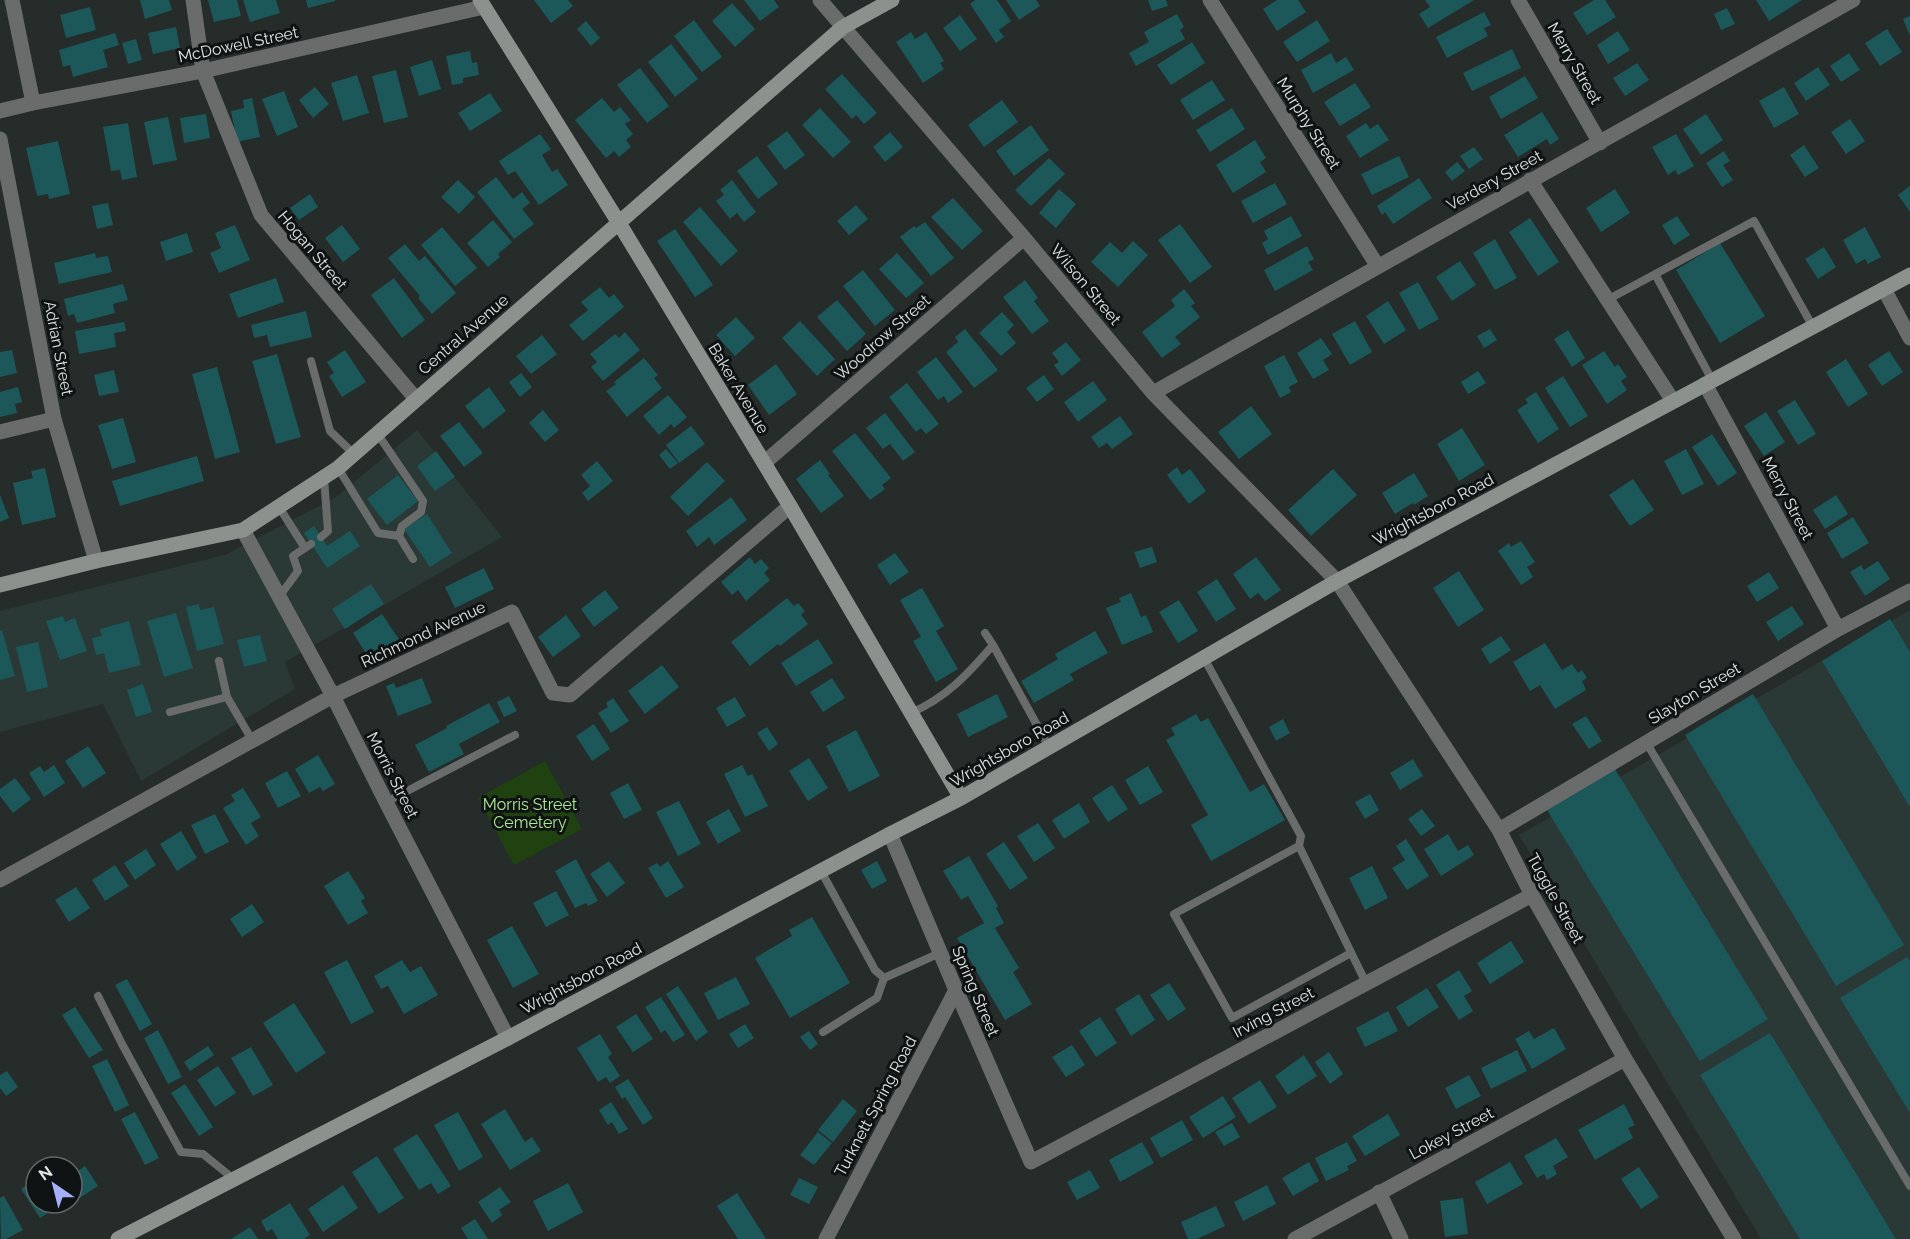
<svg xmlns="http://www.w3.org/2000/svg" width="1910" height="1239" font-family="Raleway,sans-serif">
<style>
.built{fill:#2b3936}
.green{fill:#204210}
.building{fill:#1c5859}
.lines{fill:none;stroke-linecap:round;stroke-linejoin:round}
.lane{stroke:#696c6a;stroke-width:8}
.street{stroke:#696c6a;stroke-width:15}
.secondary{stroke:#8d918e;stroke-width:15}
.labels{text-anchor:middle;stroke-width:6;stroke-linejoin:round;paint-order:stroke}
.street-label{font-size:16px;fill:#e1e5e4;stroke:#101313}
.park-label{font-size:16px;fill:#abe993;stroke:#101313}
</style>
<rect width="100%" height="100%" fill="#252c2a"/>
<path class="built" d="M417,430L502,537L285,662L295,689L141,781L103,704L0,732V611L225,555L336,497Z
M1910,610V1239H1761L1519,835Z"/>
<path class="green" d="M545,761L582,829L514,865L478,798Z"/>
<path class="building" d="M140,0H169L172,10L145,19Z
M208,0H237L241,16L214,22Z
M243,0H276L280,13L250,22Z
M306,0H335V1L308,8Z
M534,0H568L573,6L551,23Z
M744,0H774L779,7L760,21Z
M975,0H997L1011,21L999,30L1004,37L996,43L970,4Z
M1006,0H1036L1040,6L1019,20Z
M1148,0H1166L1168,6L1152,11Z
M1277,0H1298L1306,12L1277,31L1263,9Z
M1425,0H1474L1428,28L1419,14L1430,7Z
M1594,0H1605L1616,17L1587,35L1573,13Z
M1756,0H1802L1769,21Z
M732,3L755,29L735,47L712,21Z
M90,7L96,30L66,38L60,15Z
M1727,8L1735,24L1721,30L1714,14Z
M1484,12L1491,25L1484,28L1488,36L1447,58L1436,37Z
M1177,14L1184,27L1180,30L1185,39L1136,66L1129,53L1149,42L1144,32Z
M960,15L977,39L960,51L943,28Z
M1910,16V36L1903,19Z
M694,20L722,57L702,72L674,36Z
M1317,20L1330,41L1297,62L1283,42Z
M586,21L600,38L591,46L577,29Z
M176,27L180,48L153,54L148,33Z
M1887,29L1902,52L1880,66L1865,43Z
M1618,31L1630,50L1608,64L1597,45Z
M911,32L915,39L926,32L944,61L940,63L944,69L923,83L896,42Z
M115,33L119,45L103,50L108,67L73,77L70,65L63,67L59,50Z
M136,39L142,60L128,64L122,43Z
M1192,42L1205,63L1171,85L1157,65Z
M671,44L698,79L675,97L648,62Z
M1512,49L1521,68L1472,91L1463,73Z
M470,51L472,63L477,62L479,75L463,78V83L452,85L446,56Z
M1331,53L1336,63L1346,57L1354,70L1313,93L1301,70Z
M1849,53L1860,70L1841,82L1830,66Z
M432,60L441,89L419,96L410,67Z
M1637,63L1649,80L1625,96L1613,78Z
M1818,67L1830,85L1806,101L1794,83Z
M640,68L669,106L647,123L617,85Z
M396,70L408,117L384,123L372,76Z
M842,74L877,113L864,124L856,115L852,119L825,89Z
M357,75L369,113L343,121L331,83Z
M1525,76L1538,98L1501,119L1489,97Z
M1212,80L1225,100L1193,120L1180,100Z
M1355,83L1371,107L1340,126L1324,102Z
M315,87L329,104L313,118L299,100Z
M1784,87L1799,114L1774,128L1759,101Z
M284,91L298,127L277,136L262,99Z
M490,93L502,111L470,131L458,113Z
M252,98L260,137L237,142L231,111L244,108L243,100Z
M602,98L614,112L620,107L631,120L625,124L633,134L626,140L631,147L619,157L614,151L606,158L575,120Z
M1002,100L1018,122L984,147L968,125Z
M820,108L851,142L833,158L802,125Z
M1232,108L1245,129L1210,152L1196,130Z
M1542,112L1559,139L1550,145L1547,139L1518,157L1504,135Z
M206,114L210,138L184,143L180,118Z
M1706,114L1723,140L1701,155L1683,129Z
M168,117L177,160L153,165L144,122Z
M1850,119L1865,141L1846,154L1831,132Z
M128,123L137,177L122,180L120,170L111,171L103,127Z
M1366,123L1370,129L1378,124L1389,140L1360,158L1346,136Z
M1031,125L1049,150L1014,176L996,151Z
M787,131L805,155L785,170L767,146Z
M890,132L903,147L885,162L873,147Z
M540,134L551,149L542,155L552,172L557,169L568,185L539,205L515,171L508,175L499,161Z
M1676,134L1694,166L1678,175L1675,170L1668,175L1652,147Z
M1255,140L1266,158L1260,162L1266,172L1233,193L1216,165Z
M58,141L70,194L49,199L48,194L37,196L26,148Z
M1804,145L1819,168L1805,177L1790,155Z
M1474,147L1483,159L1469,169L1460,156Z
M1724,151L1730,161L1723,165L1733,180L1722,187L1706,163Z
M757,156L778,184L758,199L737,171Z
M1399,156L1409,177L1372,195L1361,174Z
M1049,158L1065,174L1031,206L1015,190Z
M1457,162L1465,171L1452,181L1445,172Z
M496,177L513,199L522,192L530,203L522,209L534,224L514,239L477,192Z
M1419,178L1432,198L1393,224L1385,212L1382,215L1377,206Z
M458,180L475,197L459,214L441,197Z
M732,180L756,212L744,222L737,213L730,219L716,201L724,195L720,190Z
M1275,183L1287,204L1253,223L1241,201Z
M1910,186V212L1898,195Z
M1059,189L1076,204L1056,228L1039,213Z
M1615,189L1630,213L1601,232L1586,208Z
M310,194L318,207L299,220L290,208Z
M953,198L983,231L962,250L931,217Z
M108,203L113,225L97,229L92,206Z
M856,205L868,219L849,235L837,221Z
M700,207L738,251L721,266L683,222Z
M1291,216L1302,236L1268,255L1262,243L1268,239L1264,231Z
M1677,216L1690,235L1674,245L1662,225Z
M1530,218L1559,262L1538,276L1509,232Z
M493,220L512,242L498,254L500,257L488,267L467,243Z
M925,222L954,258L931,276L900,237L914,226L916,228Z
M1180,224L1212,267L1190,283L1158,240Z
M235,225L250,260L219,273L210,253L221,248L215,233Z
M342,225L360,249L343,262L325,238Z
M442,227L477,268L455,286L421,245Z
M1865,227L1881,257L1868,264L1865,259L1856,264L1843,240Z
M675,229L713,285L695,297L657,241Z
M187,233L193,252L166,261L160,242Z
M1495,239L1517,278L1495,290L1473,253Z
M1133,241L1148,255L1118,287L1091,262L1110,242L1122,253Z
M1720,243L1765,316L1720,343L1676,270Z
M405,244L419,261L425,256L456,293L432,314L418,298L420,296L388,258Z
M1307,246L1314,259L1308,262L1313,270L1275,291L1264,270Z
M1824,247L1836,267L1818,279L1805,259Z
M95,253L96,258L108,256L112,272L59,284L54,263Z
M897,253L924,283L906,298L879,269Z
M1460,261L1476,285L1452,301L1436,277Z
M863,270L895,310L875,326L843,286Z
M276,278L284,302L238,318L229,294Z
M394,278L425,320L402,338L371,295Z
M1025,280L1038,298L1034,301L1049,321L1032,334L1003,297Z
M1418,282L1439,319L1419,330L1399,293Z
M123,284L128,300L113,304L115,313L77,323L74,314L68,316L64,299Z
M600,287L609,298L614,294L624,307L583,341L569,325L588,310L581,302Z
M1184,289L1195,303L1191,306L1200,317L1175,337L1181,344L1162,358L1142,332L1175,306L1171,300Z
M837,300L866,334L847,351L817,317Z
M1388,301L1406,330L1384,344L1366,316Z
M306,311L312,337L270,347L267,335L254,338L251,325Z
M1002,312L1014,325L1007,332L1016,343L1001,356L979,333Z
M736,317L755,338L735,356L716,335Z
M800,321L835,359L817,376L782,338Z
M1355,321L1372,352L1350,365L1332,334Z
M124,322L126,331L114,333L116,347L79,354L75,331Z
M965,329L998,370L974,388L946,352L958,342L955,337Z
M1490,329L1497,340L1484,348L1477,336Z
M1568,330L1585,358L1572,367L1554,339Z
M625,332L640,350L603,381L591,367L597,362L590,354L615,334L619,338Z
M542,335L557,354L531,374L516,356Z
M1321,338L1332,354L1323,360L1329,370L1313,379L1297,353Z
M1066,342L1081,360L1062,376L1054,365L1059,362L1052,353Z
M12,350L17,373L0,377V352Z
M345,350L366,382L342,397L329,376L334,373L327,362Z
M1604,351L1615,367L1618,364L1627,377L1621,381L1627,390L1607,404L1582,365Z
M1889,351L1903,372L1882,386L1868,365Z
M277,354L301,437L276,444L252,361Z
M1284,355L1298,382L1289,387L1291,392L1280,398L1264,366Z
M936,357L963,392L948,403L944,396L938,400L917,372Z
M644,358L658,375L654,378L662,388L627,417L606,391L616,384L614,382Z
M1846,359L1868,394L1848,407L1826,372Z
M776,364L797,394L769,415L748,385Z
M217,367L240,452L215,459L192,374Z
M114,370L119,392L99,396L94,375Z
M1478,371L1486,383L1468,394L1461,382Z
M521,373L532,387L520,397L509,382Z
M1044,375L1054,389L1037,402L1026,388Z
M1563,376L1588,416L1570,427L1545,388Z
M1093,381L1107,400L1078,422L1064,402Z
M907,383L939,424L926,434L921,428L916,432L889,397Z
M18,387L22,402L15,404L17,413L0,417V392Z
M489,387L506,411L483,429L465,406Z
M1536,392L1559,429L1538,443L1517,410L1528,403L1525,399Z
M668,395L687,417L674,428L671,424L659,435L643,416Z
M1795,400L1816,434L1798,445L1777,411Z
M1251,406L1272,434L1239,459L1218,432Z
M543,410L559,430L545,442L529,423Z
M1766,412L1785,442L1764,456L1744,426Z
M885,413L915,452L903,461L890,444L883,449L866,428Z
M1120,416L1133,434L1112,449L1107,443L1099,448L1091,437Z
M123,418L136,462L112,469L98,425Z
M459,422L483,453L464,467L440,436Z
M691,426L705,444L679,463L666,445Z
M1462,428L1485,465L1459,481L1437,444Z
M855,433L891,478L882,485L885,489L870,500L832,451Z
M1712,434L1737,473L1718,486L1692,447Z
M666,449L678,463L670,469L659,455Z
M1686,449L1704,484L1682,495L1664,461Z
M436,451L455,477L435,491L417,466Z
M197,456L204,481L120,506L112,481Z
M820,460L830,474L828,475L844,496L821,513L796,479Z
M597,461L613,481L588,501L582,493L590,486L581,475Z
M707,462L725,481L688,516L670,497Z
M1177,467L1182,475L1190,469L1206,491L1189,504L1167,475Z
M45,468L56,517L22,525L13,483L33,478L31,471Z
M1333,469L1357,495L1311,536L1288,510Z
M1414,473L1428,496L1414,505L1413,503L1395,514L1382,493Z
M398,475L418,501L387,525L367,499Z
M1633,479L1654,510L1630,526L1609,495Z
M0,495L9,518L0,522Z
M1836,495L1848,514L1825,529L1813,510Z
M731,497L747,520L714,545L709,537L697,547L686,531Z
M427,514L452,553L430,567L404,529Z
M1853,517L1869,543L1842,559L1827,533Z
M314,526L327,546L350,531L360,546L327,568L304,533Z
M1521,541L1535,562L1527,567L1533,577L1521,585L1498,551L1509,543L1511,547Z
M1152,547L1157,562L1140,568L1134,552Z
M895,553L909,572L890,585L877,565Z
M750,557L755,564L761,559L769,568L764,573L770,580L746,601L738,590L732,595L721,582Z
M1256,557L1281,590L1265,601L1258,593L1250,599L1233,574Z
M1878,561L1890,579L1865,596L1850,572L1861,565L1864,570Z
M484,568L494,589L455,608L445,587Z
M1459,571L1484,610L1458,627L1433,588Z
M1769,572L1779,588L1757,602L1747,586Z
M1217,579L1236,609L1216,622L1197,592Z
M371,584L384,604L345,629L332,609Z
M922,588L944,626L936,631L958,669L936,682L913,641L921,637L900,600Z
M605,590L619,608L594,627L581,609Z
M1131,593L1141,617L1146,615L1153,632L1122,645L1106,608L1121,602L1119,598Z
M787,598L794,606L798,603L805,611L801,615L808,624L780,646L778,644L750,666L731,642Z
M1179,600L1198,631L1178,643L1159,612Z
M199,604L200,610L214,607L224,644L197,651L186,607Z
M1792,606L1804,624L1778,641L1766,622Z
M176,613L193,668L164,677L147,621Z
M382,614L402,644L372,663L353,633Z
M566,615L581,636L553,657L538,637Z
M63,616L65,622L75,618L87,651L60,660L46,621Z
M1890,619L1910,652V807L1822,661Z
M129,621L141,665L109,673L104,653L96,655L92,638L102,636L100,629Z
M2,630L15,676L0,680V631Z
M1095,631L1108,653L1070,674L1074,680L1034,703L1021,681L1058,659L1055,654Z
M260,635L267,661L244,667L237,640Z
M1501,636L1511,650L1490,664L1481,649Z
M818,639L833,663L796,686L781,663Z
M38,642L48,687L27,692L16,647Z
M1545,643L1562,670L1572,664L1578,673L1582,670L1587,678L1582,681L1586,690L1555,709L1540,685L1530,691L1513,662Z
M662,665L679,687L645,714L628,691Z
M422,678L432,703L398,716L386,686L394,683L396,688Z
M832,678L845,698L823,712L810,692Z
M143,684L152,712L136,717L127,690Z
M997,694L1008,717L968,737L957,714Z
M1753,694L1904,945L1836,986L1685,735Z
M509,696L517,711L504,717L497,702Z
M735,697L746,716L727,727L716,708Z
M613,698L629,721L611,733L598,713L608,707L606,703Z
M489,703L500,722L459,744L464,754L429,772L415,745L447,728L446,726Z
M1196,714L1201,722L1208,718L1250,792L1264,784L1285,820L1211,861L1191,825L1208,815L1166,740L1175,735L1171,728Z
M1586,716L1602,741L1589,749L1572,724Z
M1283,719L1290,733L1276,741L1269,727Z
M594,724L610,749L592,761L576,736Z
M767,727L778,744L769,751L757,733Z
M856,730L880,776L849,792L826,746Z
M88,746L106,773L83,788L65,761Z
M318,755L335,784L323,791L320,787L309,793L295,769Z
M809,758L828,788L808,801L789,771Z
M1413,759L1423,776L1400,790L1390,773Z
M54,765L65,783L44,797L29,773L40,766L44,772Z
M742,765L748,776L752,774L768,806L745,817L724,774Z
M1148,766L1163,792L1140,805L1125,780Z
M1615,769L1768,1019L1700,1061L1547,810Z
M287,771L301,796L278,808L265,783Z
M15,778L31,799L13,813L0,796V789Z
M628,783L642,810L624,819L610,793Z
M1112,785L1128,809L1108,822L1092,798Z
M243,788L261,817L251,823L259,836L246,845L223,808L235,801L231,795Z
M1370,794L1379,810L1365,819L1355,802Z
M679,801L701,844L678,856L656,812Z
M1079,803L1090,822L1064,839L1052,820Z
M729,809L741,831L718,844L706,822Z
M1422,809L1435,826L1421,836L1408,819Z
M215,814L229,842L205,854L191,825Z
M1038,823L1055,848L1034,862L1017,836Z
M181,831L197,858L177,871L160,844Z
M1448,834L1458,851L1468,845L1474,855L1441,876L1424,849Z
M1406,839L1429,876L1407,890L1392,868L1405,860L1396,846Z
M1004,842L1028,878L1010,890L986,854Z
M146,849L156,865L135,880L124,863Z
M969,856L998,906L996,908L1004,923L995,928L1019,968L1013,972L1032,1004L1005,1020L957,938L984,923L968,896L961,900L943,871Z
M576,859L598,901L588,906L586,903L575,908L555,871Z
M609,861L625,883L607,897L590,874Z
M668,861L684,887L666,898L648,868L657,863L660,867Z
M877,861L887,881L872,889L861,870Z
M115,865L129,886L105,901L92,880Z
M1372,866L1388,898L1365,910L1349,878Z
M348,871L365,898L361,901L368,913L348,925L324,886Z
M76,887L90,908L69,922L55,900Z
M556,891L569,915L546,927L533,903Z
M252,904L264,922L242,937L230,919Z
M812,917L850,983L790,1018L755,958L792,936L789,930Z
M512,926L539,974L513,988L487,940Z
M1511,941L1524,962L1490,984L1477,963Z
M1907,957L1910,961V1113L1840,998Z
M347,960L374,1012L351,1024L324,972Z
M402,960L410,972L421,966L438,995L404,1014L388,986L381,989L374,976Z
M1459,970L1472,991L1464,996L1473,1011L1459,1020L1436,985Z
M736,977L750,1004L718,1020L704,993Z
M127,979L152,1024L140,1031L115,985Z
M1169,983L1186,1009L1168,1021L1150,995Z
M678,986L708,1032L696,1041L666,994Z
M1427,988L1439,1007L1408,1027L1396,1007Z
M1139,994L1155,1020L1131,1036L1115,1009Z
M661,997L685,1035L673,1042L665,1030L661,1033L645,1007Z
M294,1003L326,1053L296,1073L263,1023Z
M75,1007L103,1050L89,1058L62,1015Z
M1388,1011L1398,1031L1365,1047L1356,1028Z
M636,1014L653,1039L633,1052L616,1027Z
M1100,1017L1117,1043L1096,1057L1079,1031Z
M745,1024L754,1038L738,1048L729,1034Z
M1554,1028L1566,1049L1532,1069L1515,1039L1529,1031L1534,1039Z
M158,1030L182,1077L168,1084L144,1038Z
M809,1031L818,1044L810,1050L800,1037Z
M1770,1033L1896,1239H1800L1700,1075Z
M600,1034L612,1054L608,1057L620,1076L610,1083L606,1077L598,1082L577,1048Z
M1072,1045L1085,1065L1066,1077L1052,1057Z
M208,1046L214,1055L190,1071L184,1062Z
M251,1047L273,1085L253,1096L231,1058Z
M1517,1050L1527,1071L1491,1089L1481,1068Z
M1329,1052L1343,1074L1330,1084L1315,1062Z
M1304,1055L1317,1076L1288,1095L1275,1076Z
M107,1059L129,1105L115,1112L92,1066Z
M218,1066L236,1093L215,1107L197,1080Z
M7,1071L18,1087L6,1096L0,1088V1075Z
M1469,1075L1481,1096L1456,1109L1445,1088Z
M628,1079L653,1118L643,1125L625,1097L622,1099L615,1087Z
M1260,1080L1277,1107L1249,1124L1232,1098Z
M185,1084L213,1127L199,1136L171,1093Z
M1223,1096L1236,1117L1203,1138L1189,1117Z
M843,1099L857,1111L833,1142L818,1130Z
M611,1102L628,1129L619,1134L612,1122L608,1125L599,1110Z
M1624,1104L1635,1125L1628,1128L1633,1138L1595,1160L1578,1130Z
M505,1109L525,1142L532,1137L541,1151L510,1170L481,1124Z
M135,1112L159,1158L145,1165L121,1119Z
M458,1112L483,1157L459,1171L434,1125Z
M1388,1114L1400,1135L1365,1156L1352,1136Z
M1182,1120L1193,1140L1161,1158L1150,1138Z
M1232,1123L1240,1137L1224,1146L1215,1132Z
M818,1132L832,1143L814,1165L800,1155Z
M417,1134L451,1186L438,1194L431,1183L419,1190L393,1149Z
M1556,1138L1568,1157L1553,1166L1557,1174L1547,1180L1544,1174L1537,1178L1524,1156Z
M1142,1142L1154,1163L1120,1182L1109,1160Z
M1347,1142L1357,1161L1347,1166L1349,1170L1326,1181L1315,1158Z
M377,1156L404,1198L379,1214L352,1172Z
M1309,1162L1319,1181L1293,1196L1282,1178Z
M1510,1162L1523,1184L1487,1204L1475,1182Z
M85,1166L98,1186L78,1199L72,1189V1175Z
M1639,1167L1659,1197L1641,1209L1621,1179Z
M1090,1170L1100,1188L1077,1200L1067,1182Z
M799,1178L818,1187L809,1204L790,1195Z
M36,1179V1203H58L59,1206L40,1218L21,1189Z
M568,1183L583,1212L548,1231L533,1201Z
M343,1185L358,1208L323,1232L308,1209Z
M1267,1185L1276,1204L1243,1221L1234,1202Z
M500,1187L511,1202L499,1210L502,1215L492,1223L478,1202Z
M737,1193L766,1239H738L717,1206Z
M4,1196L23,1230L6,1239H1L0,1198Z
M1463,1198L1468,1234L1445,1237L1440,1201Z
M290,1203L310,1235L304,1239H278L272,1229L267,1232L261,1221Z
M1216,1206L1225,1226L1197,1239H1188L1181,1222Z
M475,1219L488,1239H468L461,1228Z
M250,1227L258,1239H231Z"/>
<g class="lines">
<path class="lane" d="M1655,274L1712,380
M1607,300L1754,221L1813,327
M311,361L330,431L354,454
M377,433L423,501L421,512L402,526L399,536
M338,468L378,533L399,536L413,559
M279,507L305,548
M321,537L328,531L324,478
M279,597L298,571L293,556L311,544
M993,645L1049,747
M1204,658L1301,836L1299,846L1366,983
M219,661L227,697L252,740
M170,712L227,697
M911,713C947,697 968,674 993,645L985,633
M1646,742L1910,1186
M386,802L515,735
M1299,846L1174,914L1232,1018L1351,953
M821,871L875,970L884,978
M98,996L122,1044L181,1152L203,1154L235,1180
M823,1032L877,998L884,978L940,953"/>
<path class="street" d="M12,0L33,103
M193,0L203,71L261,215L416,399
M820,0L1024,238L1153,393L1337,581L1499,830L1532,895L1625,1059L1734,1239
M1210,0L1377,265
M1518,0L1600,143
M0,111L33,103L203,71L484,7
M0,139L54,419L96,561
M1530,180L1673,401
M1884,289L1910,338
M1705,384L1838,629
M1153,393C1386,260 1621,132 1853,0
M0,432L54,419
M764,463L1024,238
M243,530L333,696L386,802L508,1038
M1499,830L1838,629L1910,591
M890,834L956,990L1031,1162L1532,895
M0,880L333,696L512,612L553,693L570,695L790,506
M1379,1192L1401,1239
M826,1239L956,990
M1295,1239L1625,1059"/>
<path class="secondary" d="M480,0L619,223L790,506L961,798
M0,585L96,561L243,530L338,468L843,27L892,0
M118,1239L508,1038L890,834L961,798L1337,581L1910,275"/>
</g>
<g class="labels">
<g class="street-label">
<text transform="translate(238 44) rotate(-12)" y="6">McDowell Street</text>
<text transform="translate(1575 63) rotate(60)" y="6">Merry Street</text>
<text transform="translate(1309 123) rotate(58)" y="6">Murphy Street</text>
<text transform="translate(1494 180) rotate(-29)" y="6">Verdery Street</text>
<text transform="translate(313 250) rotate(50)" y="6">Hogan Street</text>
<text transform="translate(1086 284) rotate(50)" y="6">Wilson Street</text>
<text transform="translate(463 334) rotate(-41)" y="6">Central Avenue</text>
<text transform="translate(882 337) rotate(-41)" y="6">Woodrow Street</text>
<text transform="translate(59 348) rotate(79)" y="6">Adrian Street</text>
<text transform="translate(739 388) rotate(59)" y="6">Baker Avenue</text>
<text transform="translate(1788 498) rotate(62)" y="6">Merry Street</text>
<text transform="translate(1433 509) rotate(-28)" y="6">Wrightsboro Road</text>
<text transform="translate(423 634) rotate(-25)" y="6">Richmond Avenue</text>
<text transform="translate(1694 693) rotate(-31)" y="6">Slayton Street</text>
<text transform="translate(1009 749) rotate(-30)" y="6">Wrightsboro Road</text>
<text transform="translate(393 775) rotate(63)" y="6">Morris Street</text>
<text transform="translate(1556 898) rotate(61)" y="6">Tuggle Street</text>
<text transform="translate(581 978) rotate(-28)" y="6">Wrightsboro Road</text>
<text transform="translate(976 991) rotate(67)" y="6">Spring Street</text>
<text transform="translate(1273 1012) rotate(-28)" y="6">Irving Street</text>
<text transform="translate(875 1106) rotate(-62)" y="6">Turknett Spring Road</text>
<text transform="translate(1451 1133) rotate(-28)" y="6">Lokey Street</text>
</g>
<g class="park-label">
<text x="530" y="810">Morris Street<tspan x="530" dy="18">Cemetery</tspan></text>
</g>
</g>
<g transform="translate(54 1185) rotate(325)"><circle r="28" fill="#101313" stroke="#646767" stroke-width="1.5"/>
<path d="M0-4.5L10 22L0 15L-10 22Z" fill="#a5b1fc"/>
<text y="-9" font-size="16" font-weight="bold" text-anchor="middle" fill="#e1e5e4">N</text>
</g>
</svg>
